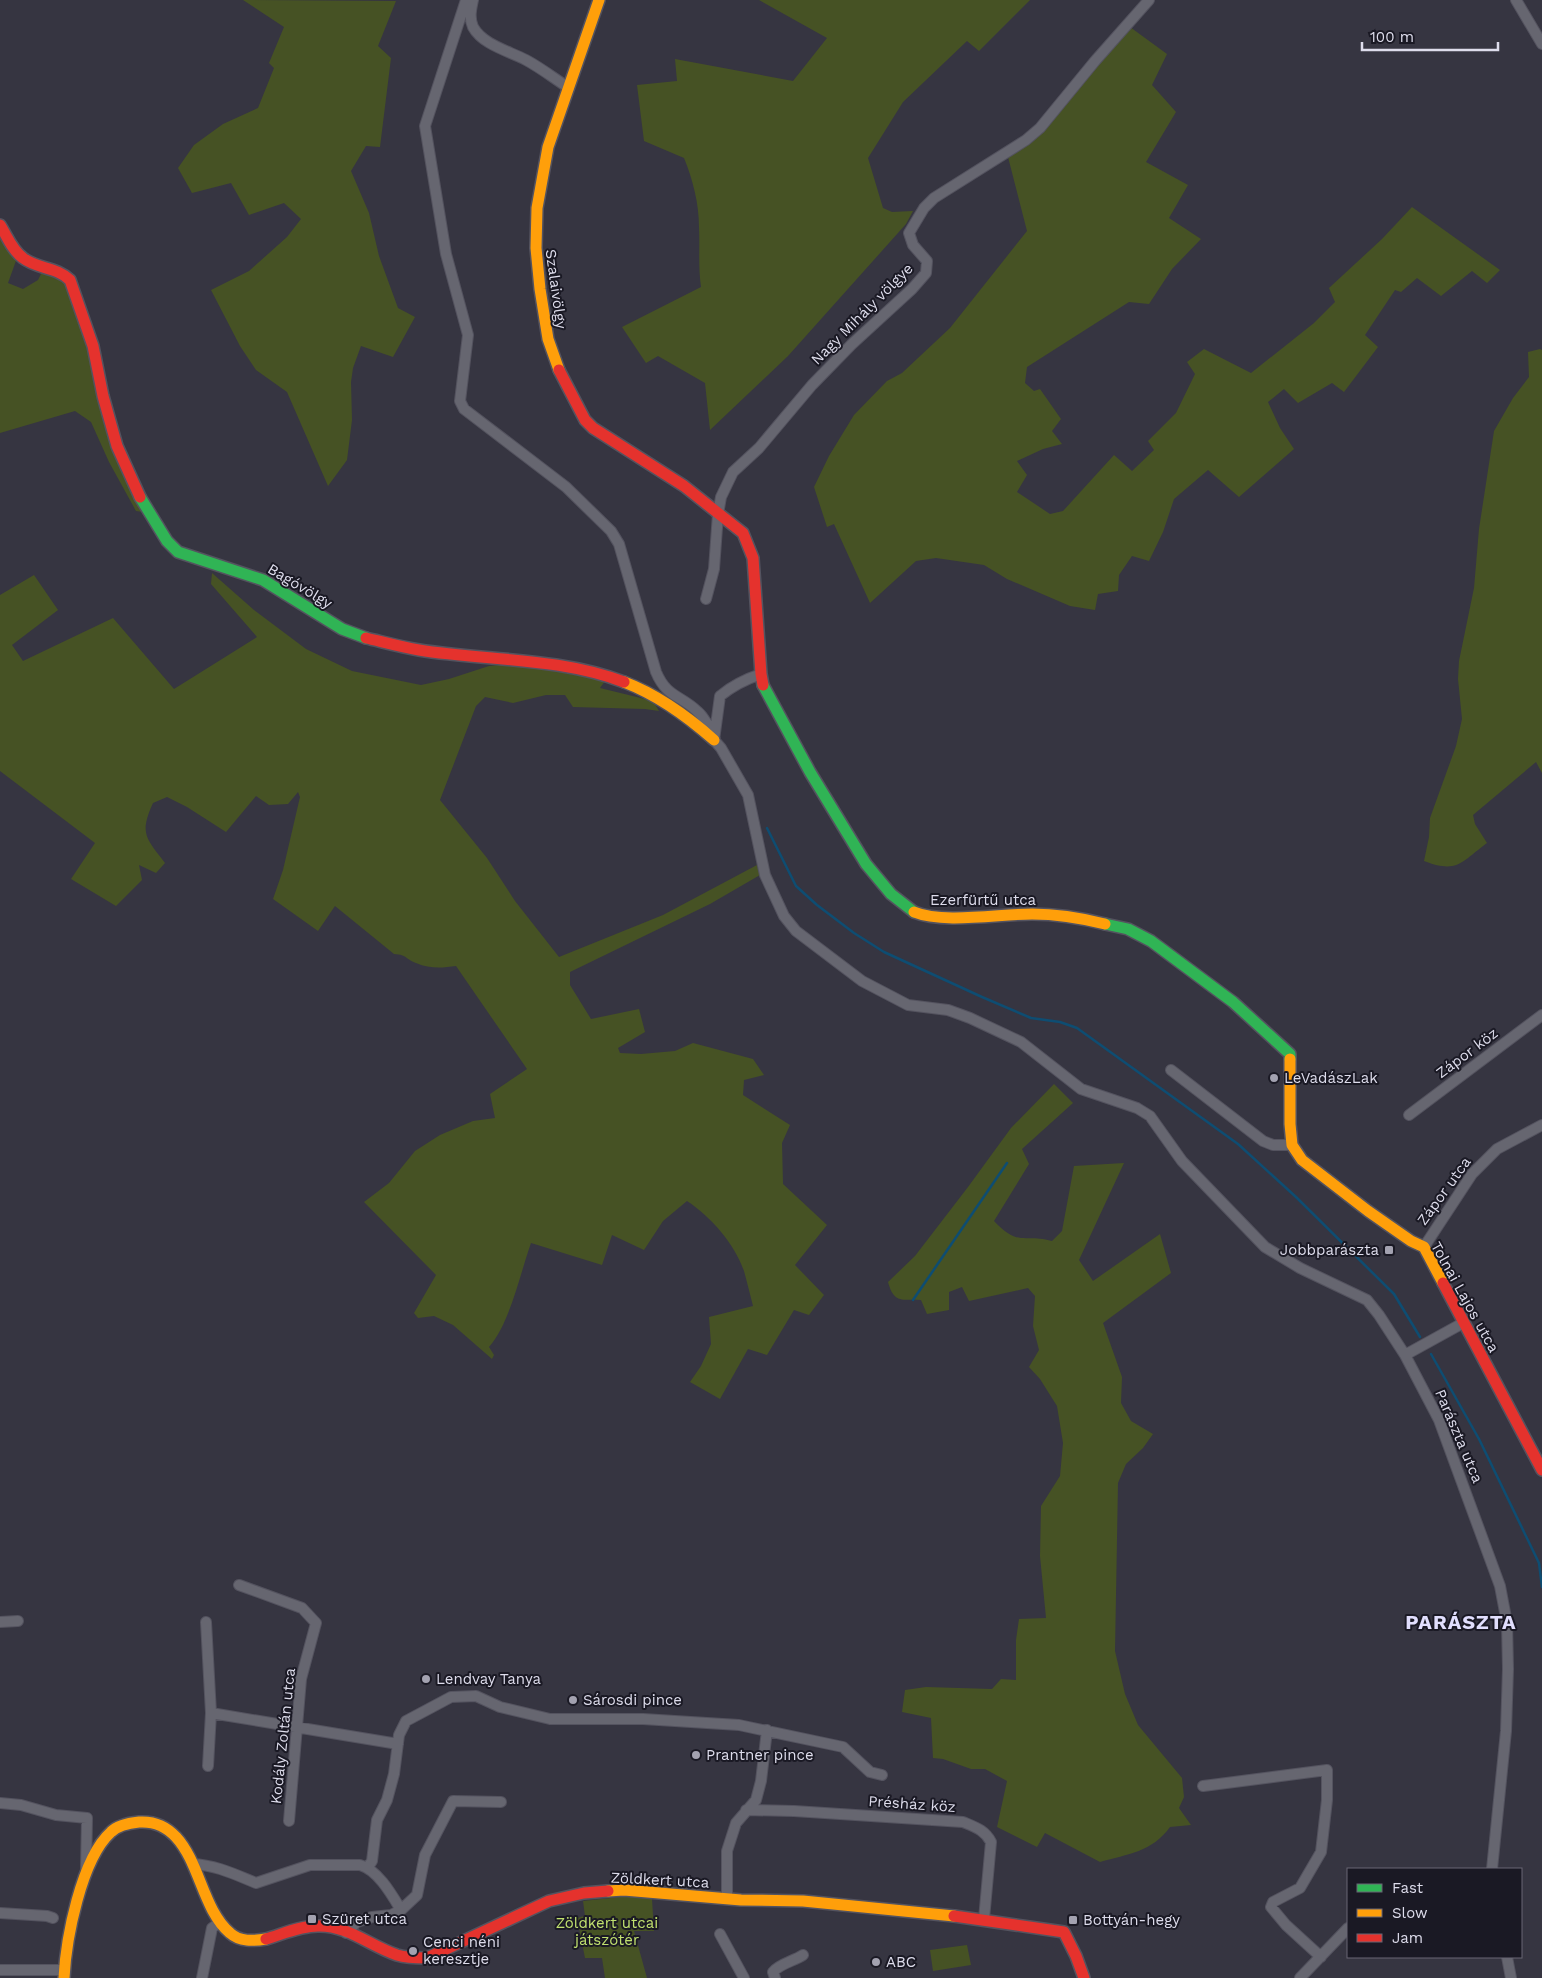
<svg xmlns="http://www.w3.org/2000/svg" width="1542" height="1978" font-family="'Work Sans',sans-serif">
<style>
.green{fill:#465224}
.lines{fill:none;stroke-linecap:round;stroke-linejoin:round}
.stream{stroke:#0e4d72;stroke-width:2.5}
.street-casing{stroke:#54535f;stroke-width:12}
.fast-casing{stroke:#54535f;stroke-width:14}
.slow-casing{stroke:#54535f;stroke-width:14}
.jam-casing{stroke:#54535f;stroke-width:14}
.street{stroke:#666670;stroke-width:10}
.fast{stroke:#30b455;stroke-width:11}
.slow{stroke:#ff9f0a;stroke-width:11}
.jam{stroke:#e5322d;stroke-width:11}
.poi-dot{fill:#a3a2b0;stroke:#1a1924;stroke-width:2}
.labels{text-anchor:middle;stroke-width:4;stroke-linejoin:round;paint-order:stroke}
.street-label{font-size:15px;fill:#deddec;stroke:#1a1924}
.poi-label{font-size:15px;fill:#deddec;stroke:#1a1924;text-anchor:start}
.park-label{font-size:15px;fill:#c1e16f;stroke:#1a1924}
.district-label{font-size:20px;font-weight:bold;letter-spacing:1px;fill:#e1defd;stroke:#1a1924}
</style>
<rect width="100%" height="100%" fill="#363541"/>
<path class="green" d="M243,0L396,1L378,46L391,58L380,147L366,146L351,171L369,213L379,256L398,308L415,317L393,357L361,346L353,368L351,382L352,420L347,460L328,486L287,392L256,370L240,346L211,290L249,271L287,237L301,219L284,203L249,215L231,183L192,193L178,168L194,145L223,124L258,108L274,68L269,63L284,27Z
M759,0H1030L979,51L967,41L903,102L868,158L883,208L892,212L913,211L906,224L788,356L710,430L705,383L658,356L646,363L622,327L701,287C698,266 700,248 699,227C699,204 693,180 684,158L644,141L637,85L677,81L675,59L793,81L827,38Z
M1130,27L1167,54L1152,85L1176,112L1146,162L1188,185L1169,218L1201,239L1172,269L1149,304L1129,302L1027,367L1025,383L1034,391L1040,389L1061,419L1052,431L1062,444L1043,449L1017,461L1027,475L1017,492L1050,514L1063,511L1114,455L1132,471L1154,450L1148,441L1176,413L1195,374L1187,362L1204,349L1251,373L1314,323L1335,302L1329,288L1382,239L1412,207L1500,270L1487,283L1472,271L1441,296L1417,278L1401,292L1395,290L1365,335L1378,347L1344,392L1332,383L1298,403L1284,389L1268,402L1280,428L1294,449L1239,497L1208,470L1174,499L1163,532L1149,561L1132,556L1119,575L1118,591L1098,594L1095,610L1070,606L1007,579L984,565L936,558L916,561L870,603L834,524L827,527L814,487L829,456L854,415L887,381L902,373L950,328L1027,231L1008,157L1033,140Z
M0,230L17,258L8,283L23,289L38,280L42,272L67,283L143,512L136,511L109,462L91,422L75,411L0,433Z
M1540,349L1542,350V773L1536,762L1473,815L1475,824L1487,843C1461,862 1458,874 1424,861L1429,837L1430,818L1456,746L1462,719L1458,679L1459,661L1474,588L1479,529L1494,431L1513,398L1529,377L1528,352Z
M212,573L254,610L306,649L352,671L421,685L449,679L489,666L516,663L605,681L600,688L653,701L659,711L645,709L573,707L565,695H546L513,703L485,697L476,706L440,800L487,858L515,901L559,957L663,915L757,865L760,875L710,904L570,972V985L591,1019L639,1009L645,1032L618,1048L620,1053L641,1054L675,1051L693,1043L753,1059L764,1075L744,1080L743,1095L790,1125L782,1143L783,1184L827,1225L795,1265L824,1295L809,1315L794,1310L767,1355L748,1349L720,1399L690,1382L701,1366L711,1344L709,1317L753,1306C750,1294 747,1282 744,1271C734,1243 711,1217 687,1201L663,1221L644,1250L612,1235L602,1265L531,1243C520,1274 510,1323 489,1347L494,1355L492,1359L453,1325L434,1316L418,1318L414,1313L436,1275L364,1202L389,1183L415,1151L440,1135L473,1121L495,1118L490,1094L527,1069L456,966C442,968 430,969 416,963C405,959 408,955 394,954L335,906L318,931L273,899L283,870L300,797L298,792L288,804L269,805L256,796L226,832L187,807L167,797L153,803C139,834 146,838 165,863L156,873L139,865L142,880L116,906L71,879L95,843L0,771V595L34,575L58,610L12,645L23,661L113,618L174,689L257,637L211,584Z
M1054,1084L1073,1103L1022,1149L1029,1164L994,1221C1020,1248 1022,1233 1052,1241L1062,1231L1074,1166L1124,1163L1079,1260L1093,1281L1160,1234L1171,1273L1103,1323L1122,1377L1121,1403L1131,1421L1153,1434L1143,1448L1126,1464L1118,1483L1115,1651L1125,1694L1138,1725L1182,1778L1184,1797L1179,1808L1191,1825L1170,1827C1152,1852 1128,1854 1100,1862L1045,1833L1037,1847L997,1827L1007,1781L985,1769H971L943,1759L933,1758L931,1718L902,1712L905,1690L926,1687L992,1689L1001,1679L1016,1680V1640L1019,1619L1046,1618L1040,1556L1041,1506L1060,1476L1063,1443L1057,1406L1040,1379L1029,1367L1039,1350L1033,1326L1035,1296L1028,1288L969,1301L962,1287L949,1292V1310L927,1314L921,1300C902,1299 894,1304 888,1282L915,1256L968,1187L1011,1128Z
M629,1896L652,1899L654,1931H634L647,1978H605L602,1958H585L577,1918L585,1916L583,1901Z
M967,1945L971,1965L933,1971L930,1950Z"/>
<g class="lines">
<path class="stream" d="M767,828L796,886L817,905L854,933L884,952L982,997L1031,1018L1060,1022L1077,1028L1238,1144L1296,1197L1394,1294L1420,1337
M913,1300L1007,1163
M1431,1354L1479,1439L1539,1563L1542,1587"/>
<defs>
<path id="street" d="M466,0L425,126L446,254L468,335L460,401L464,409L566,487L611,531L619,544L656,672C667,698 681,695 698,712C703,716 706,723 710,728
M473,0C471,9 469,18 473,27C483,45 509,51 526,60C541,68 555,79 569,88
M1516,0L1542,44
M706,599L714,569L718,514L721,497L733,472L759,448L812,385L852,344L912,289L926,273L927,261L913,245L909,233L924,208L934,198L1026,140L1040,128L1095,61L1149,0
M761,674C746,679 732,686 720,696L714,740L721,748L748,795L765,875L784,916L796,931L862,981L908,1005L948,1010L970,1018L1021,1042L1081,1089L1137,1108L1150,1116L1182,1161L1265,1247L1300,1268L1367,1300L1379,1315L1405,1355L1439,1420L1500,1586L1507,1623L1508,1669L1506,1731L1492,1869
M1171,1070L1263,1141L1273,1145H1292
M1409,1115L1542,1015
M1424,1247L1472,1174L1497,1149L1542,1125
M1405,1355L1463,1323
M239,1585L302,1608L316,1623L301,1679L289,1821
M0,1622L18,1621
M206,1622L211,1713L208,1766
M211,1713L398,1744
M1203,1786L1327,1770V1800L1321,1852L1300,1888L1273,1902L1271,1907L1286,1925L1321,1957
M0,1803L21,1805L56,1815L87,1818L86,1870
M746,1810L794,1811L963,1822C975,1827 985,1830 991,1842L984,1919
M192,1864C216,1865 234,1874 256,1883L310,1865H360C378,1870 392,1895 401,1910
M368,1867L372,1861L377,1820L387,1800L394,1774L399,1735L406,1721L451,1697L476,1696L500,1707L550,1719H643L739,1725L843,1747L870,1772L882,1775
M727,1899V1851L736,1823L756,1800L761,1781L767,1730
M0,1913L47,1916L53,1918
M346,1933L357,1922L372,1917L391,1915L401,1910L417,1895L425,1855L453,1801L501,1802
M720,1934L744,1978
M1507,1957L1511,1978
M0,1970H64
M202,1978L212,1928L220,1922
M775,1978L773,1972C779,1964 794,1961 803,1955
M1300,1978L1348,1928"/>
<path id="fast" d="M140,497L167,541L178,552L263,580L342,629L366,638
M763,685L810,772L866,864L891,894L914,912
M1105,924L1128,929L1151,941L1233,1002L1290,1054V1059"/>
<path id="slow" d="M559,370L548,339L540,289L536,248L537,208L548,147L599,0
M624,682C658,695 687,716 714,740
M914,912C943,924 999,914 1032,914C1056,914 1081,918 1105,924
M1290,1059V1124L1292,1145L1302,1160L1368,1211L1411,1241L1424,1247L1443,1283
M608,1891L624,1890L741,1900L803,1901L954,1916
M64,1978C66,1939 81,1859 111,1832C118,1825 129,1823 139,1822C154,1821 166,1826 176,1837C200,1863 203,1910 230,1933C240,1942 253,1941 266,1939"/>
<path id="jam" d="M0,225C7,236 12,250 23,258C37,269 57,267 70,280L93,346L103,396L117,446L140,497
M559,370L585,420L593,428L684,486L743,533L753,558L761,674L763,685
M366,638C383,642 401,647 419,650C487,661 558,657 624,682
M1443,1283L1542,1470
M954,1916L1064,1932L1076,1956L1084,1978
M266,1939C283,1934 300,1926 318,1926C347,1925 370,1946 397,1955C407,1958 417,1958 427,1958L549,1901L584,1893L608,1891"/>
</defs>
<use href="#street" class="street-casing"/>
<use href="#fast" class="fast-casing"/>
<use href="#slow" class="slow-casing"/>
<use href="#jam" class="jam-casing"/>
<use href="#street" class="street"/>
<use href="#fast" class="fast"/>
<use href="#slow" class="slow"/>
<use href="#jam" class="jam"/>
</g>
<g class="poi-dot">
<circle cx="1274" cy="1078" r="5"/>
<rect x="1384" y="1245" width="10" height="10" rx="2.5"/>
<circle cx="426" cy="1679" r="5"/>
<circle cx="573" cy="1700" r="5"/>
<circle cx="696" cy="1755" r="5"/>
<rect x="307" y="1914" width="10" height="10" rx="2.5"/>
<rect x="1068" y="1915" width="10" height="10" rx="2.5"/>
<circle cx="413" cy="1951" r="5"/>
<circle cx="876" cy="1962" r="5"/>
</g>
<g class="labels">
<g class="street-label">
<text transform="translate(556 289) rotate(82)" y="5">Szalaivölgy</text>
<text transform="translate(862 314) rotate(-45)" y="5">Nagy Mihály völgye</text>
<text transform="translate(300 586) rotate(31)" y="5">Bagóvölgy</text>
<text x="983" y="905">Ezerfürtű utca</text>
<text transform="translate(1467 1053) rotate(-37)" y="5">Zápor köz</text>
<text transform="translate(1444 1191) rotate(-54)" y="5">Zápor utca</text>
<text transform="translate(1465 1297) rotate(61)" y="5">Tolnai Lajos utca</text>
<text transform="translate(1459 1436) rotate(67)" y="5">Parászta utca</text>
<text transform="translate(283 1736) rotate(-84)" y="5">Kodály Zoltán utca</text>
<text transform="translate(912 1804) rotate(4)" y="5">Présház köz</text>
<text transform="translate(660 1880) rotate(3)" y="5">Zöldkert utca</text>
</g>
<g class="poi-label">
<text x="1284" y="1083">LeVadászLak</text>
<text x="1379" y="1255" text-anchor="end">Jobbparászta</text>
<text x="436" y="1684">Lendvay Tanya</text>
<text x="583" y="1705">Sárosdi pince</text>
<text x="706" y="1760">Prantner pince</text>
<text x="322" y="1924">Szüret utca</text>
<text x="1083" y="1925">Bottyán-hegy</text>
<text x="423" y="1947">Cenci néni<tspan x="423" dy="17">keresztje</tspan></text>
<text x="886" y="1967">ABC</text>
</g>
<g class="park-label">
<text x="607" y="1928">Zöldkert utcai<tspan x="607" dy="17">játszótér</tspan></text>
</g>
<g class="district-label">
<text x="1461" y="1629">PARÁSZTA</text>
</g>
</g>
<rect x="1347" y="1868" width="175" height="90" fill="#1a1924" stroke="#686774"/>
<rect x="1357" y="1884" width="25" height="8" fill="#30b455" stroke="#686774"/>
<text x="1392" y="1893" font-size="15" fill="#deddec">Fast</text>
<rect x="1357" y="1909" width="25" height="8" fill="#ff9f0a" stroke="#686774"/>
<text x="1392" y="1918" font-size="15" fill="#deddec">Slow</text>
<rect x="1357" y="1934" width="25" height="8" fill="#e5322d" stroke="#686774"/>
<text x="1392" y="1943" font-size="15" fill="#deddec">Jam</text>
<path d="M1362 42v8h136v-8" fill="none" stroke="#deddec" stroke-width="2.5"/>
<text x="1370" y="42" font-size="15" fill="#deddec" stroke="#1a1924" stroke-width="4" paint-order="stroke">100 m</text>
</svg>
